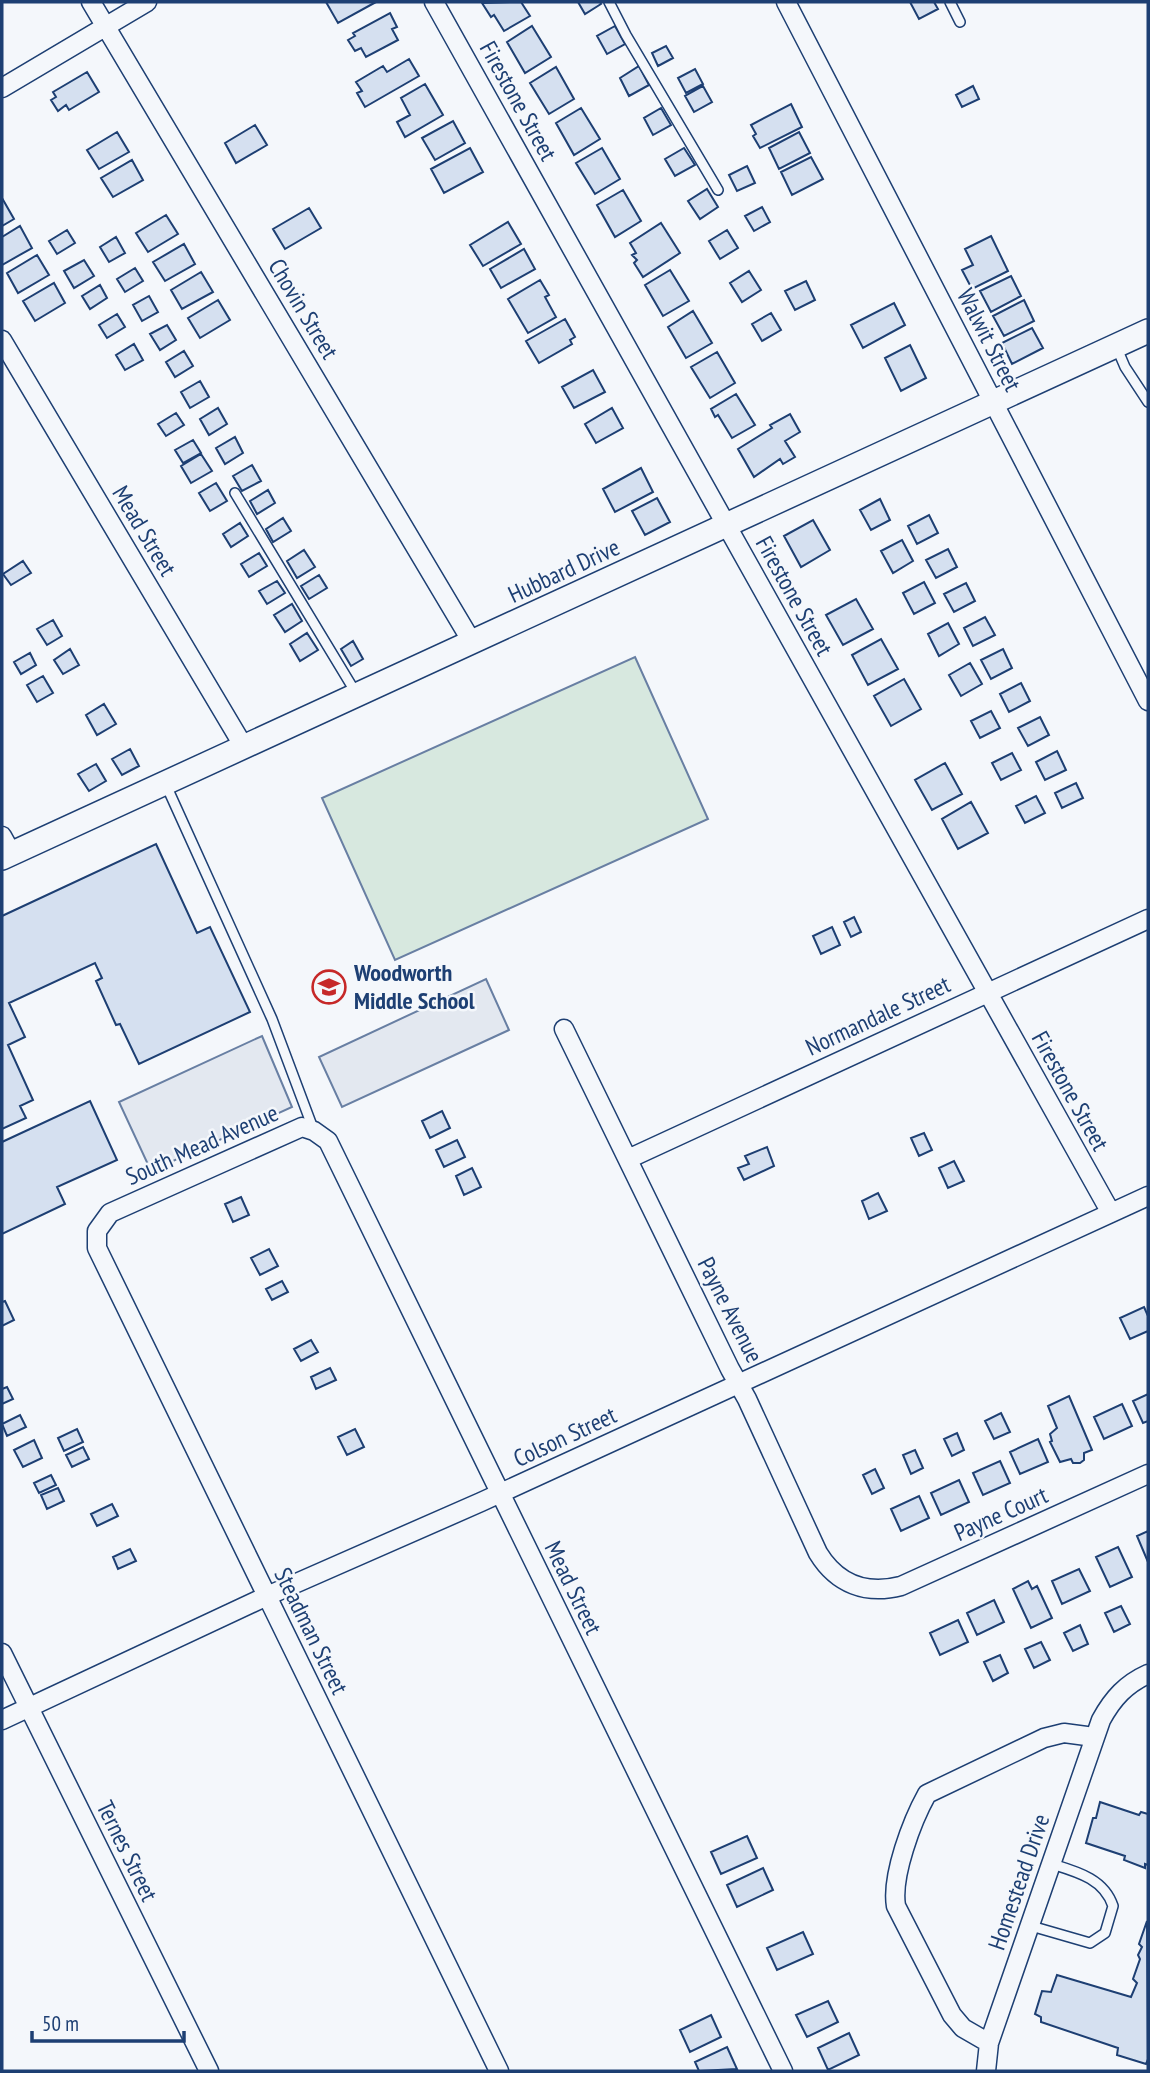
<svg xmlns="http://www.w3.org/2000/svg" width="1150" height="2073" font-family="'PT Sans Narrow',sans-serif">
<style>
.green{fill:#d7e8df;stroke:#687fa3;stroke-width:2}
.parking{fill:#e3e8f0;stroke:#687fa3;stroke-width:2}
.building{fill:#d5e0f0;stroke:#1d3f73;stroke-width:2}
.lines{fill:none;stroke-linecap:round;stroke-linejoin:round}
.service-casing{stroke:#1d3f73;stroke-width:12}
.minor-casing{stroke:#1d3f73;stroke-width:21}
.tertiary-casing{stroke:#1d3f73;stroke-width:26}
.service{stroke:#f4f7fb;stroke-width:9}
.minor{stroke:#f4f7fb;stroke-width:18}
.tertiary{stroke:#f4f7fb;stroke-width:23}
.labels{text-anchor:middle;stroke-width:5;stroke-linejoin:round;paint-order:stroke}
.street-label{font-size:24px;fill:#1d3f73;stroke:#f4f7fb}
.poi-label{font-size:24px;font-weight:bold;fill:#1d3f73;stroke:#f4f7fb;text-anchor:start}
</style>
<rect width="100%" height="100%" fill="#f4f7fb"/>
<path class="green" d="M635,657L708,819L395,960L322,798Z"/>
<path class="parking" d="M486,979L509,1030L342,1107L319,1057Z
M262,1036L292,1107L151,1171L119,1102Z"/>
<path class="building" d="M326,2H376L338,23Z
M521,2L530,16L504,31L494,15L491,17L482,3Z
M578,2H600L601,4L585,14Z
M910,2H934L938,9L919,19Z
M390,13L397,27L392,29L398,40L366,57L361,48L355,51L348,40L355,36L353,33Z
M532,26L551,57L525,73L507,42Z
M615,26L625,44L607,54L597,36Z
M666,46L673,58L658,66L652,53Z
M409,59L419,76L365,107L357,93L362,91L356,82L383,66L387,72Z
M639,66L649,85L629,96L620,78Z
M556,67L574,99L549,114L530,83Z
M695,69L703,84L686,93L678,78Z
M87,72L99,92L69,110L66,105L58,111L51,100L56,97L53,92Z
M425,84L443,115L405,137L397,122L410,115L401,98Z
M703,86L712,102L694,112L685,96Z
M973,86L979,99L962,107L956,95Z
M791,104L802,127L760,148L753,136L756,134L751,125Z
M581,108L600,139L574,155L556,123Z
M661,108L671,125L653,135L644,118Z
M453,121L465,143L435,160L422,138Z
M255,125L267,145L236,163L225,143Z
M117,132L129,152L99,169L87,150Z
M799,132L810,153L779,169L769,148Z
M470,148L483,172L444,193L431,169Z
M602,148L620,179L595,194L576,163Z
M684,148L695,165L675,176L665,159Z
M811,157L823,179L792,195L781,172Z
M132,160L143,180L113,197L101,178Z
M747,166L755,183L737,191L729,175Z
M707,189L718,207L700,219L688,201Z
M623,190L641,221L615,237L597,205Z
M2,198L14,219L2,226Z
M762,207L770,222L754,231L745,216Z
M309,208L321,228L285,249L273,229Z
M166,215L178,234L148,252L136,233Z
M508,222L521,244L483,266L470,245Z
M661,223L680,253L643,277L634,263L637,260L632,255L636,253L630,243Z
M20,226L32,248L2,265V237Z
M67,230L75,243L57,254L49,241Z
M727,230L738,248L720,259L709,241Z
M991,236L1008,271L972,289L962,270L973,265L965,249Z
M116,237L125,253L109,262L100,247Z
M184,244L195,264L165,281L153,262Z
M524,249L535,269L501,288L490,269Z
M37,255L49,275L18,293L7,273Z
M84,260L94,276L74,288L64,271Z
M135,268L143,281L125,292L117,279Z
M670,270L689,301L663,316L645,285Z
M749,271L761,290L742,302L730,283Z
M201,272L213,292L182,309L171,290Z
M1011,276L1021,296L991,312L980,291Z
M540,280L549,295L545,297L556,317L528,333L508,299Z
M806,281L815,300L795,310L785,291Z
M54,283L65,303L35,321L23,301Z
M100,285L107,298L90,309L82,296Z
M149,296L158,312L142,321L133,305Z
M218,300L230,320L200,338L188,318Z
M1024,300L1034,321L1004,336L993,316Z
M894,303L905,325L863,348L851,325Z
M693,311L712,343L686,358L668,327Z
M771,313L781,330L762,341L752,324Z
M117,314L125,327L107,338L99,325Z
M565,319L575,337L570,340L572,344L539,363L526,341Z
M167,325L176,340L160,350L150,334Z
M1032,328L1043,348L1012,364L1002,343Z
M134,344L143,360L125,370L116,355Z
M910,345L926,378L901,391L885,358Z
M184,351L193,366L175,377L166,362Z
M717,352L735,383L710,398L691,367Z
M593,370L605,392L574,408L562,387Z
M200,381L209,397L190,408L181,392Z
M736,394L755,425L732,438L718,415L715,417L711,409Z
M218,408L227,424L209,435L200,419Z
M612,408L623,428L596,443L585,424Z
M176,413L184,425L166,436L158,424Z
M790,414L800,432L785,441L795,457L783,464L780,459L754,477L738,449L772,428L770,425Z
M235,437L243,453L225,464L216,448Z
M193,440L201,453L183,463L175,450Z
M201,454L212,471L191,483L181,466Z
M252,465L261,481L242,491L233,476Z
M641,468L653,492L615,512L603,489Z
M216,483L227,501L210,511L199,493Z
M268,490L275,503L257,514L250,501Z
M657,498L670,522L645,535L632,511Z
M880,499L890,520L871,530L860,510Z
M929,515L938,533L917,544L908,526Z
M283,518L291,531L273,542L266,529Z
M813,520L830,550L801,567L784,536Z
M240,523L248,536L231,547L223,534Z
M902,540L913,561L893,573L881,551Z
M948,549L957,567L936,578L926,560Z
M304,550L315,567L297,578L287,561Z
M259,553L267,566L249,577L241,564Z
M23,561L31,573L11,585L3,574Z
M319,575L327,588L309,599L301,586Z
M277,581L285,593L267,604L259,591Z
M924,582L935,603L914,614L903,593Z
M966,583L975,601L954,612L944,594Z
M856,599L873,629L843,645L826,615Z
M292,604L302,621L285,632L274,615Z
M985,617L995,635L973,646L964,628Z
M53,620L62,636L47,645L37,629Z
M948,623L959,644L939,656L928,634Z
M307,633L318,650L300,661L290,644Z
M881,639L898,669L868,685L852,655Z
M353,641L363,659L351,666L341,649Z
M70,649L79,665L63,674L54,660Z
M1003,649L1012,668L991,679L981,660Z
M30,653L36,665L21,674L14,662Z
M970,663L982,684L961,696L949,675Z
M43,676L53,693L37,702L27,685Z
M904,679L921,709L891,726L874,696Z
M1021,683L1030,701L1009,712L1000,694Z
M104,704L116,724L97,735L86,715Z
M991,711L1000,728L980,738L971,721Z
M1040,717L1049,735L1028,746L1018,728Z
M130,749L139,766L122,775L112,759Z
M1057,751L1066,770L1045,780L1036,762Z
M1012,753L1021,770L1001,780L992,763Z
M945,763L962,794L932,810L915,780Z
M96,764L106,781L89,791L78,774Z
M1076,783L1083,798L1062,808L1055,793Z
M1036,796L1045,813L1025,823L1016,806Z
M971,802L988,833L958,849L942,819Z
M156,844L197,933L210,927L250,1012L139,1064L120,1024L116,1025L96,981L102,978L95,963L9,1003L25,1037L8,1045L33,1100L20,1106L26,1118L2,1129V916Z
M854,917L861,932L851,937L844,922Z
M832,927L840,945L821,954L813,936Z
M90,1101L117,1160L57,1187L65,1204L2,1234V1142Z
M442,1111L450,1128L430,1138L422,1121Z
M924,1133L932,1150L919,1156L911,1138Z
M457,1140L465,1157L444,1167L436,1150Z
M767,1147L774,1166L744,1180L738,1168L749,1164L745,1156Z
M954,1161L964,1181L948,1188L939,1168Z
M472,1168L481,1187L464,1195L456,1176Z
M878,1193L887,1211L869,1219L862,1201Z
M241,1197L249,1215L233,1222L225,1204Z
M269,1249L278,1266L260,1275L251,1258Z
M282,1281L288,1292L272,1300L266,1289Z
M5,1301L14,1320L2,1326V1302Z
M1144,1307L1148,1316V1331L1130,1339L1120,1318Z
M311,1340L318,1352L301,1361L294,1349Z
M330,1368L336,1380L316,1389L311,1377Z
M7,1387L13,1399L2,1404V1389Z
M1148,1394V1421L1143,1423L1133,1401Z
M1069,1396L1092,1450L1084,1453V1460L1080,1463H1073L1071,1459L1060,1462L1050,1442L1052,1441L1050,1434L1057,1428L1048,1406Z
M1122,1404L1132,1426L1104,1439L1094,1417Z
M1001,1413L1010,1432L994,1439L985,1421Z
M20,1415L26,1427L7,1436L2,1424Z
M77,1429L83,1442L64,1451L58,1438Z
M355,1429L364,1447L347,1455L338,1437Z
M957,1433L964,1450L952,1456L944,1439Z
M1038,1439L1048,1462L1020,1474L1010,1452Z
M34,1440L42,1458L23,1467L14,1450Z
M83,1447L89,1459L72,1467L66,1455Z
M915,1450L923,1468L911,1474L903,1455Z
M1000,1461L1010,1483L983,1495L973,1473Z
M875,1469L884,1488L872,1494L863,1475Z
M51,1475L56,1485L39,1493L34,1483Z
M959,1480L969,1502L941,1515L931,1493Z
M58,1488L64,1501L47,1509L41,1495Z
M919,1496L929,1518L901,1531L891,1509Z
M112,1504L118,1516L97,1526L91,1514Z
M1148,1531V1562L1137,1536Z
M1118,1547L1132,1577L1110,1587L1096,1557Z
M130,1549L136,1561L118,1569L113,1557Z
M1079,1569L1090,1591L1062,1604L1052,1581Z
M1028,1581L1032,1589L1037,1586L1052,1618L1031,1628L1013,1589Z
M994,1600L1004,1622L977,1635L967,1613Z
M1121,1606L1130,1624L1114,1632L1105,1613Z
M958,1620L968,1642L940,1655L930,1633Z
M1080,1625L1088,1644L1073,1651L1064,1633Z
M1041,1642L1050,1660L1034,1668L1025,1649Z
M1000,1655L1008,1673L993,1681L984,1662Z
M1100,1802L1139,1815L1141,1812L1148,1814V1865L1145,1864V1868L1124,1860L1125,1856L1086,1843L1093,1818H1096Z
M747,1836L757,1858L721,1874L711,1852Z
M763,1868L773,1890L737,1907L727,1885Z
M1147,1921L1148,2059L1146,2064L1117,2055L1118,2048L1041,2022V2017L1035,2014L1042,1991L1051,1992L1057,1975L1131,1997L1137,1983L1133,1979L1140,1959L1138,1955L1142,1947L1139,1944Z
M803,1932L813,1954L777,1970L767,1948Z
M828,2001L838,2022L807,2037L796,2015Z
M711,2015L721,2037L690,2052L680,2030Z
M849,2033L859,2055L828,2070L818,2048Z
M727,2047L737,2069L699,2071L695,2062Z"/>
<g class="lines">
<defs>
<path id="service" d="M609,2L626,35L718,190
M950,2L960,22
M1116,346L1125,367L1148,402
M235,493L356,693
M166,785L272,1019L314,1131
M1031,1926L1090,1943L1105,1933L1113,1906C1104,1879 1078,1872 1052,1864"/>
<path id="minor" d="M91,2L472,642
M434,2L1111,1213
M786,2L1148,701
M2,88L147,2
M2,340L244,747
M2,836L12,854
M564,1029L730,1369L747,1399L818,1553C837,1584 866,1595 901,1586L1148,1474
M628,1159L1148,919
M2,1653L209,2071
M2,1720L267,1596L481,1502L1148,1196
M989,2043L963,2028L952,2015L896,1906C891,1876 912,1821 927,1794L1044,1738L1064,1733L1094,1737
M499,2071L97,1248V1231L110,1213L302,1127L314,1131L328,1141L783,2071
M986,2071L989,2043L1101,1720C1113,1698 1126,1684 1148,1674"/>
<path id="tertiary" d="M2,858L1148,331"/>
</defs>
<use href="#service" class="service-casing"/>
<use href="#minor" class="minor-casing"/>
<use href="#tertiary" class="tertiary-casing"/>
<use href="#service" class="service"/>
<use href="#minor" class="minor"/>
<use href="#tertiary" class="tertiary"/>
</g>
<defs>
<symbol id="school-ring" viewBox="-11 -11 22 22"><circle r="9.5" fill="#f4f7fb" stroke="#c62828" stroke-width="1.5"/><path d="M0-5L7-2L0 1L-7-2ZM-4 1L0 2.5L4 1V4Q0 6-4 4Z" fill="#c62828"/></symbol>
</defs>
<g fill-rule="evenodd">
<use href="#school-ring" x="310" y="968" width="38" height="38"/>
</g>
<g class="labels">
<g class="street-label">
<text transform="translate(518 101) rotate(61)" y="8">Firestone Street</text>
<text transform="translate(303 309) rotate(59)" y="8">Chovin Street</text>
<text transform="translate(989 340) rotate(63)" y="8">Walwit Street</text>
<text transform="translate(144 531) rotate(59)" y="8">Mead Street</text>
<text transform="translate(564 571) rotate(-25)" y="8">Hubbard Drive</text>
<text transform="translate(794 596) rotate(61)" y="8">Firestone Street</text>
<text transform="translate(878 1016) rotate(-25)" y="8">Normandale Street</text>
<text transform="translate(1070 1091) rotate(61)" y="8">Firestone Street</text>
<text transform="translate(202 1145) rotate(-24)" y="8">South Mead Avenue</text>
<text transform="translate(730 1310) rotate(63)" y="8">Payne Avenue</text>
<text transform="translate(565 1437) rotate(-25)" y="8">Colson Street</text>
<text transform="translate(1001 1514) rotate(-24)" y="8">Payne Court</text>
<text transform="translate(573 1588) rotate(64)" y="8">Mead Street</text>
<text transform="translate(311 1631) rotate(64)" y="8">Steadman Street</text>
<text transform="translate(127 1851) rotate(64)" y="8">Ternes Street</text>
<text transform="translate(1019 1882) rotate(-71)" y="8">Homestead Drive</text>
</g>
<g class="poi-label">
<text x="354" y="981">Woodworth<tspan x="354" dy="28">Middle School</tspan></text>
</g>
</g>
<rect width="1150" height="2073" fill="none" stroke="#1d3f73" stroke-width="7"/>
<path d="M32 2031v10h152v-10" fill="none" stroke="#1d3f73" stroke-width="3.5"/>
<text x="42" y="2031" font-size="21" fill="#1d3f73" stroke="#f4f7fb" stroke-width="5" paint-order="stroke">50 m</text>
</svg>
